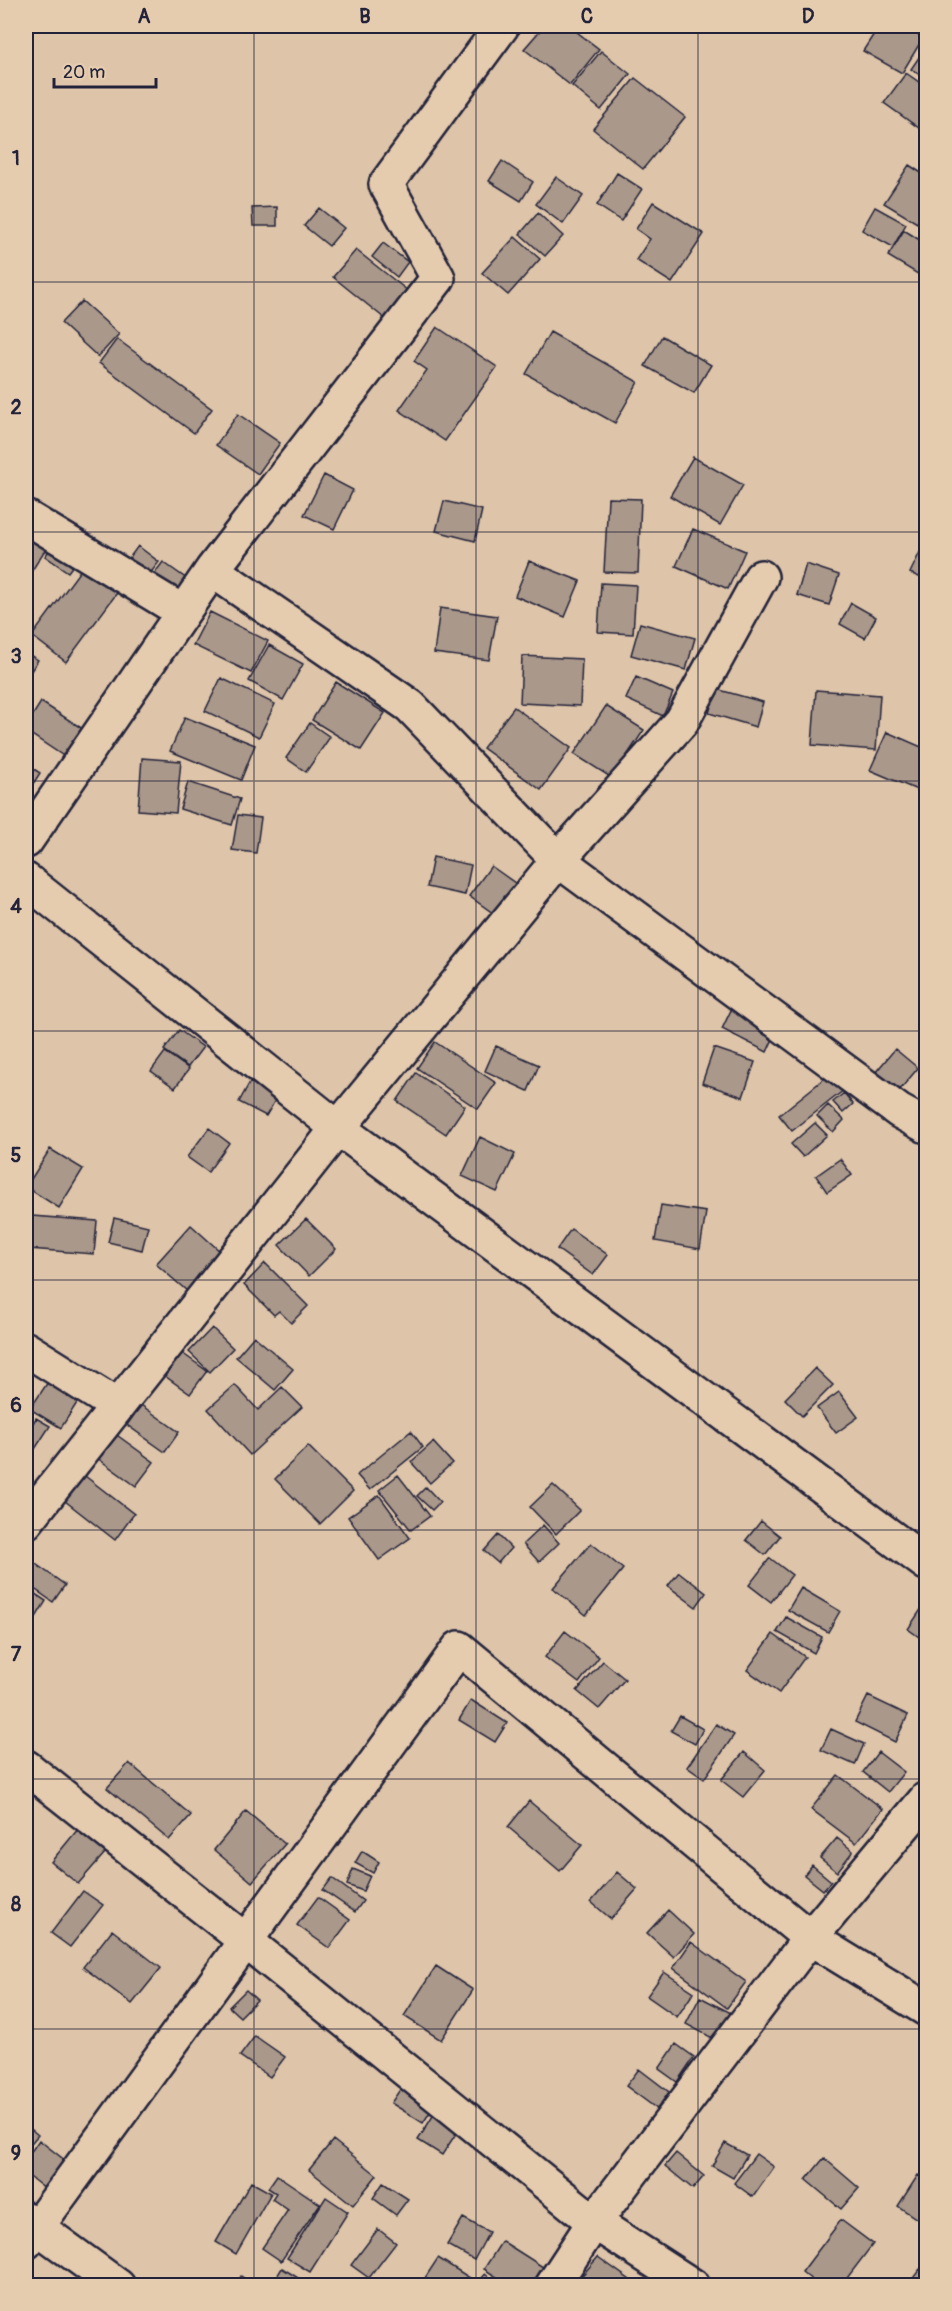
<svg xmlns="http://www.w3.org/2000/svg" width="952" height="2311" font-family="Pangolin,sans-serif">
<style>
.building{fill:#aa988a;stroke:#22223b;stroke-width:1.5}
.lines{fill:none;stroke-linecap:round;stroke-linejoin:round}
.minor-casing{stroke:#22223b;stroke-width:38}
.minor{stroke:#e6ccae;stroke-width:33}
.grid{fill:none;stroke:#22223b;stroke-width:1.5;stroke-opacity:0.55}
.neatline{fill:none;stroke:#22223b;stroke-width:2}
.grid-label{font-size:20px;text-anchor:middle;font-weight:bold;fill:#22223b}
</style>
<rect width="100%" height="100%" fill="#dec5a9"/>
<filter id="ink" filterUnits="userSpaceOnUse"><feTurbulence type="fractalNoise" baseFrequency=".0167" numOctaves="2"/><feDisplacementMap in="SourceGraphic" scale="12" xChannelSelector="R" yChannelSelector="G"/><feConvolveMatrix kernelMatrix="1 2 1 2 8 2 1 2 1" color-interpolation-filters="sRGB"/></filter>
<g filter="url(#ink)">
<path class="building" d="M544,26H569L599,49L570,85L524,49Z
M879,26H903L923,38L902,73L863,51Z
M926,47V79L911,69Z
M601,51L630,74L601,110L572,86Z
M906,73L926,87V133L884,103Z
M635,78L685,117L643,169L593,129Z
M502,161L533,182L521,201L489,181Z
M909,165L926,176V208L917,223L884,203Z
M617,173L642,189L621,221L597,205Z
M556,177L583,196L563,224L536,204Z
M653,202L704,234L672,283L636,260L650,239L636,229Z
M277,207V226H253L252,208Z
M875,207L906,224L893,247L862,230Z
M319,208L344,228L329,246L304,226Z
M538,213L563,236L545,256L520,234Z
M904,230L926,244V279L888,256Z
M515,237L540,259L508,295L482,273Z
M383,243L408,262L397,277L372,257Z
M356,250L417,298L394,326L333,277Z
M82,301L119,334L98,357L61,323Z
M437,327L497,367L445,441L399,410L427,370L414,361Z
M550,332L638,382L615,423L526,374Z
M662,336L711,365L694,393L645,366Z
M117,339L212,409L194,433L99,363Z
M238,414L280,443L258,474L216,445Z
M693,457L743,485L720,525L670,496Z
M324,475L353,490L334,529L304,515Z
M608,498L641,499L638,573L604,572Z
M444,501L482,510L475,541L436,531Z
M26,527L50,542L26,580Z
M67,528L89,544L68,572L45,556Z
M693,529L745,551L728,589L676,566Z
M138,546L159,562L136,592L116,576Z
M920,552L926,555V580L910,573Z
M529,561L580,581L565,617L515,596Z
M163,562L194,584L174,612L142,590Z
M806,564L839,575L829,605L797,595Z
M82,568L117,593L66,662L32,636Z
M601,583L636,585L633,634L598,632Z
M851,603L876,617L865,638L840,624Z
M440,608L497,616L489,660L434,653Z
M210,612L268,641L251,673L193,645Z
M640,623L695,638L686,670L631,655Z
M269,645L303,664L283,700L249,681Z
M26,653L38,660L26,679Z
M522,656L582,659L580,706L520,703Z
M636,677L673,693L663,716L626,699Z
M221,678L275,704L259,737L205,711Z
M336,682L385,713L361,750L312,720Z
M716,689L763,702L756,727L709,713Z
M816,690L880,695L876,750L812,745Z
M41,702L86,731L68,759L26,731V726Z
M606,706L644,730L612,778L574,754Z
M514,707L571,748L541,790L483,748Z
M185,717L255,745L241,780L170,751Z
M310,723L330,737L306,772L286,758Z
M887,732L926,749V768L917,790L870,770Z
M142,758L181,761L176,813L138,810Z
M26,764L40,773L26,795Z
M188,782L240,799L232,825L180,809Z
M238,815L261,818L256,853L232,850Z
M433,857L471,865L465,895L427,887Z
M491,866L522,888L500,918L469,896Z
M926,998V1016L917,1008Z
M733,1006L778,1028L767,1052L722,1029Z
M179,1030L203,1047L188,1067L164,1050Z
M435,1042L496,1083L478,1109L417,1068Z
M496,1046L539,1065L528,1091L485,1071Z
M714,1048L755,1062L743,1097L702,1083Z
M895,1049L918,1068L898,1092L875,1073Z
M165,1052L189,1069L175,1088L151,1071Z
M416,1073L465,1106L446,1134L397,1101Z
M830,1074L844,1090L792,1131L779,1115Z
M250,1082L277,1097L266,1116L239,1102Z
M844,1093L853,1104L843,1113L833,1102Z
M828,1105L844,1120L833,1132L817,1116Z
M815,1123L827,1135L803,1157L791,1144Z
M209,1128L229,1143L208,1172L187,1157Z
M480,1137L515,1154L497,1192L462,1176Z
M50,1149L83,1169L59,1208L26,1187Z
M840,1159L852,1175L827,1192L816,1176Z
M661,1205L706,1212L700,1249L655,1241Z
M32,1216L97,1221L94,1254L29,1249Z
M114,1218L148,1226L142,1250L108,1242Z
M306,1219L336,1249L309,1276L279,1245Z
M191,1225L222,1253L187,1291L156,1264Z
M571,1229L608,1255L593,1275L557,1249Z
M265,1263L308,1306L291,1323L279,1311L274,1315L244,1285Z
M212,1328L233,1348L210,1372L189,1352Z
M254,1336L293,1369L275,1390L236,1357Z
M182,1353L207,1371L190,1394L165,1376Z
M815,1368L833,1385L802,1416L785,1399Z
M52,1376L82,1395L61,1428L30,1409Z
M235,1385L258,1410L282,1387L302,1407L250,1455L208,1409Z
M839,1392L858,1417L836,1433L817,1408Z
M141,1405L179,1432L165,1452L127,1425Z
M36,1418L50,1426L33,1452L26,1448V1435Z
M411,1431L423,1447L370,1490L357,1475Z
M114,1433L154,1462L136,1486L96,1457Z
M433,1442L452,1463L430,1483L411,1462Z
M308,1446L353,1491L320,1524L275,1479Z
M398,1475L430,1516L411,1530L379,1490Z
M85,1476L134,1514L115,1540L65,1501Z
M553,1485L580,1510L556,1534L530,1507Z
M426,1487L440,1502L432,1510L417,1496Z
M379,1495L410,1538L379,1560L348,1517Z
M761,1521L780,1536L765,1555L746,1540Z
M543,1525L559,1543L539,1562L523,1544Z
M498,1535L511,1548L498,1563L484,1551Z
M591,1543L623,1569L586,1615L553,1588Z
M26,1557L65,1585L53,1602L26,1583Z
M770,1558L792,1575L771,1602L749,1585Z
M679,1572L706,1593L696,1607L668,1586Z
M26,1588L46,1601L32,1624L26,1620Z
M801,1588L840,1611L828,1632L788,1610Z
M926,1602V1642L908,1629Z
M786,1617L822,1637L814,1653L777,1632Z
M565,1631L599,1657L579,1683L545,1657Z
M773,1634L805,1657L779,1693L747,1670Z
M603,1661L625,1679L599,1709L577,1691Z
M868,1696L908,1715L895,1742L855,1722Z
M471,1700L507,1723L495,1742L459,1720Z
M680,1716L703,1729L695,1744L671,1731Z
M716,1724L734,1735L704,1779L687,1767Z
M831,1729L864,1744L855,1765L821,1750Z
M744,1752L765,1770L743,1797L721,1780Z
M878,1752L904,1772L888,1792L863,1772Z
M129,1763L191,1815L169,1840L107,1788Z
M838,1775L883,1809L856,1843L811,1809Z
M529,1801L582,1845L560,1871L508,1827Z
M246,1811L285,1844L252,1882L214,1850Z
M83,1823L111,1846L78,1884L51,1862Z
M837,1838L853,1851L837,1872L820,1858Z
M362,1851L379,1862L373,1873L355,1863Z
M812,1865L831,1881L823,1890L804,1875Z
M353,1869L370,1876L363,1891L347,1885Z
M617,1872L637,1889L611,1919L591,1902Z
M332,1878L363,1901L355,1912L323,1890Z
M83,1891L103,1905L70,1947L51,1933Z
M318,1897L350,1920L329,1948L297,1925Z
M668,1910L694,1934L674,1957L647,1933Z
M112,1930L161,1968L132,2004L83,1967Z
M691,1942L746,1982L727,2008L673,1968Z
M436,1966L473,1990L441,2040L404,2016Z
M664,1972L694,1992L677,2017L647,1996Z
M246,1990L257,2000L240,2017L229,2007Z
M700,1997L733,2014L718,2041L686,2024Z
M255,2036L285,2057L270,2077L240,2056Z
M676,2044L694,2057L677,2082L659,2069Z
M639,2069L669,2092L657,2109L626,2086Z
M407,2079L438,2100L423,2123L391,2103Z
M436,2111L461,2126L442,2155L418,2140Z
M26,2125L38,2135L26,2149Z
M39,2140L71,2165L50,2193L26,2174V2159Z
M333,2140L377,2175L353,2205L309,2170Z
M725,2143L747,2155L733,2178L712,2166Z
M676,2153L704,2176L693,2189L665,2166Z
M756,2154L774,2167L753,2197L734,2183Z
M824,2158L859,2188L841,2209L806,2180Z
M277,2175L320,2204L281,2261L262,2248L288,2210L272,2199L276,2193L268,2188Z
M918,2175L926,2180V2225L898,2206Z
M251,2182L271,2193L236,2254L216,2242Z
M383,2183L408,2199L396,2215L373,2198Z
M326,2197L348,2212L310,2272L287,2258Z
M463,2218L489,2232L474,2260L447,2245Z
M841,2220L873,2244L841,2286H819L802,2272Z
M378,2229L396,2243L369,2278L351,2265Z
M502,2241L543,2267L531,2286H511L484,2269Z
M598,2257L637,2285V2286H573Z
M438,2258L470,2278L465,2286H424L421,2284Z
M282,2268L303,2281L300,2286H271Z
M920,2269L926,2274V2286H907Z
M485,2274L499,2286H476Z
M241,2276L256,2286H236Z"/>
<g class="lines">
<defs>
<path id="minor" d="M26,517L183,612
M212,570L410,706L558,860L899,1111L926,1126
M26,841L212,570L438,278L386,184L502,26
M26,880L338,1128L926,1563
M26,1349L117,1406
M26,1522L338,1128L558,860L682,721L761,577
M26,1767L246,1941L594,2222L693,2286
M26,2219L118,2286
M26,2242L459,1648L810,1938L926,2009
M552,2286L594,2222L810,1938L926,1799"/>
</defs>
<use href="#minor" class="minor-casing"/>
<use href="#minor" class="minor"/>
</g>
</g>
<path class="grid" d="M254,26V2286M476,26V2286M698,26V2286M26,282H926M26,532H926M26,781H926M26,1031H926M26,1280H926M26,1530H926M26,1779H926M26,2029H926"/>
<rect width="952" height="2311" fill="none" stroke="#e6ccae" stroke-width="66"/>
<path d="M54 78v9h102v-9" fill="none" stroke="#22223b" stroke-width="3"/>
<text x="63" y="78" font-size="18" fill="#22223b" stroke="#e6ccae" stroke-width="4.5" paint-order="stroke">20 m</text>
<rect x="33" y="33" width="886" height="2245" class="neatline"/>
<g class="grid-label">
<text x="144" y="23">A</text>
<text x="365" y="23">B</text>
<text x="587" y="23">C</text>
<text x="808" y="23">D</text>
<text x="16" y="165">1</text>
<text x="16" y="414">2</text>
<text x="16" y="663">3</text>
<text x="16" y="913">4</text>
<text x="16" y="1162">5</text>
<text x="16" y="1412">6</text>
<text x="16" y="1661">7</text>
<text x="16" y="1911">8</text>
<text x="16" y="2160">9</text>
</g>
</svg>
